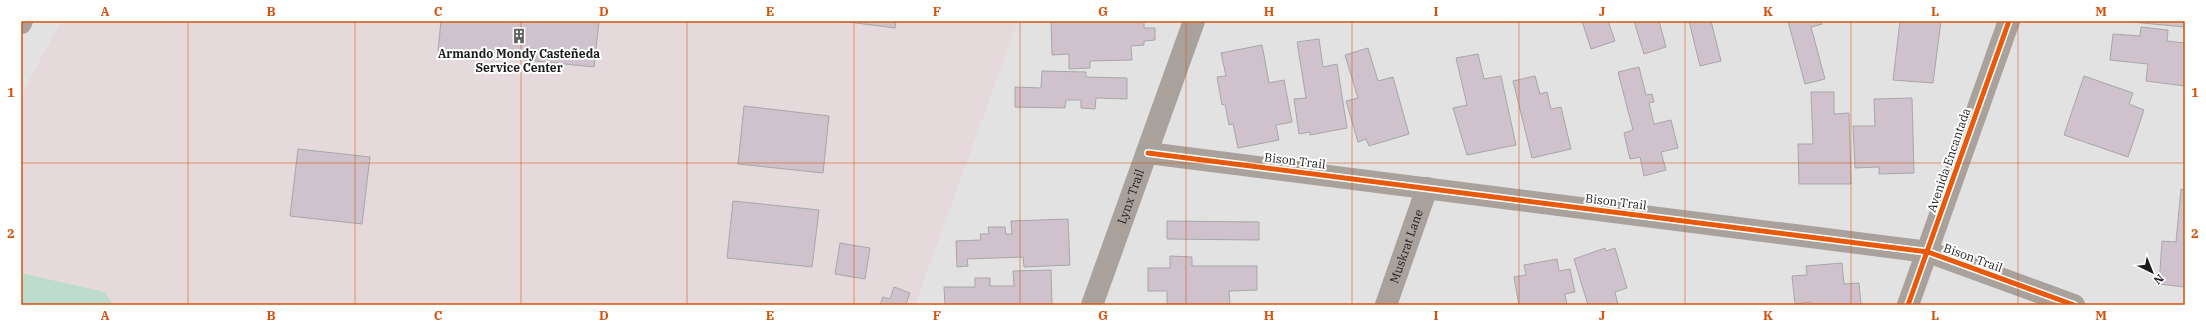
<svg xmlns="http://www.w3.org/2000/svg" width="2206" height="326" font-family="'IBM Plex Serif',serif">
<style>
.industrial{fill:#e6d9dc}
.green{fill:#bddcce}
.building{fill:#cfc2cd;stroke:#a7a7a7}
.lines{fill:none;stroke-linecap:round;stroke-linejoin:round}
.street{stroke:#a8a19c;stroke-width:22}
.cycleway-casing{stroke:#fff;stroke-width:8}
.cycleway{stroke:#e8590c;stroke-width:5}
.grid{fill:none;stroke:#d4530e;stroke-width:1;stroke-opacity:0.55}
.labels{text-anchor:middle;stroke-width:4;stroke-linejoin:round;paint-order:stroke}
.poi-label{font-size:12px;font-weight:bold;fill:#1c1c1d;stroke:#fff}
.street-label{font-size:12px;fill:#1c1c1d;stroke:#fff}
.neatline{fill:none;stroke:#d4530e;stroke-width:1.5}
.grid-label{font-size:13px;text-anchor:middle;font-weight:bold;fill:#d4530e}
</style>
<rect width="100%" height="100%" fill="#e2e2e3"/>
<path class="industrial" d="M61,21H1018L915,305H113L105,292L21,273V96Z"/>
<path class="green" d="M21,273L105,292L113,305H21Z"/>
<path class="building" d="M441,21H599L594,67L438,51Z
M841,21H896L895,28Z
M1051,21H1144V28H1155V40L1144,41V45L1131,46L1132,60L1090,61V68L1069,69V54L1052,55Z
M1582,21H1608L1615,41L1591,49Z
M1634,21H1659L1666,47L1644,54Z
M1689,21H1711L1721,61L1700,66Z
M1788,21H1821L1822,24L1811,27L1825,79L1805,84Z
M1900,21H1941L1933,83L1893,80Z
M2121,21H2185V27Z
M2141,27L2168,30L2167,41L2185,43V86L2146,81L2148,64L2110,60L2113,34L2140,36Z
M1319,39L1323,67L1337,64L1347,128L1310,135V132L1299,134L1294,99L1306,98L1297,42Z
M1262,45L1269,83L1284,80L1292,122L1276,125L1279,140L1238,148L1233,124L1229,125L1225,104L1222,105L1217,77L1226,76L1221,53Z
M1368,48L1378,81L1393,77L1409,134L1369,146L1366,139L1358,142L1346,101L1358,98L1345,55Z
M1478,54L1484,79L1501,76L1516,145L1467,155L1453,108L1467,105L1456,58Z
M1639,67L1646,95L1652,94L1654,102L1649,103L1654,124L1671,120L1678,148L1661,152L1666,170L1644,176L1640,157L1630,159L1624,133L1633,130L1618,72Z
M1042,71L1086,72V77L1127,78V99L1096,98L1095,109L1081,108V100H1066L1065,108L1015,107V87L1041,88Z
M1535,76L1540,94L1547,92L1551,109L1561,107L1571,149L1532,158L1513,81Z
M2084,76L2133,93L2129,104L2144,110L2128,157L2064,135Z
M1811,92H1834V114L1849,113L1851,184H1799L1798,144H1813Z
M1912,98L1914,173L1879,174V167L1855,168L1853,126H1875L1874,99Z
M744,106L829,116L823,173L738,164Z
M298,149L370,157L362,224L290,216Z
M2181,189L2185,190V287L2159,284L2162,241L2176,242Z
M733,201L819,210L812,267L727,258Z
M1068,219L1070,265L1024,267L1023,257L967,259L968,266L957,267L956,241L981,240L980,234H989L988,227H1005L1006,234H1012L1011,221Z
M1167,221L1259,222V240L1167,239Z
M840,243L870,248L865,279L835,274Z
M1605,248L1606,251L1615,248L1627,288L1615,292L1618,305H1588L1574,259Z
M1170,256L1192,257V266H1257V290L1229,291L1230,305H1167V291H1148V268H1170Z
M1557,259L1559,271L1570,269L1575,292L1565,294L1567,305H1519L1514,277L1526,275L1524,265Z
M1842,263L1844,284L1859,283L1861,305H1811V302L1795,304L1792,276L1807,275L1806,266Z
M1051,270L1052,305H945L944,287H975V278H990V286H1014L1013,271Z
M894,287L910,293L906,304L909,305H880L883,297L890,299Z"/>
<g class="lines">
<g class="street">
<path d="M21,23L22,21"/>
<path d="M1148,153L1928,252L2074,305"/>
<path id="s1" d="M1092,305L1194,21"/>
<path id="s2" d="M1386,305L1427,188"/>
<path d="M1908,305L2009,21"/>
</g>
<defs>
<path id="cycleway" d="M1148,153L1928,252L2074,305
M1908,305L2009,21"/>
</defs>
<use href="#cycleway" class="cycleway-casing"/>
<use href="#cycleway" class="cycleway"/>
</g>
<path class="grid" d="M188,21V305M355,21V305M521,21V305M687,21V305M854,21V305M1020,21V305M1186,21V305M1352,21V305M1519,21V305M1685,21V305M1851,21V305M2018,21V305M21,163H2185"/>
<defs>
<symbol id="building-bare" viewBox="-9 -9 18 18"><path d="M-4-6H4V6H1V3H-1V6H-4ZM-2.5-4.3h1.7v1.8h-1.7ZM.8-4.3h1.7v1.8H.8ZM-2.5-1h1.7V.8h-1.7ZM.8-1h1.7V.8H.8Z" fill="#616162" stroke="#fff" stroke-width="2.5" paint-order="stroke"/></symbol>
</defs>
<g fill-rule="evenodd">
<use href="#building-bare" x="508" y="25" width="22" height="22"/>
</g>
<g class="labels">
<g class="poi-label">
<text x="519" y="58">Armando Mondy Casteñeda<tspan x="519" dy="14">Service Center</tspan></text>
</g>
<g class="street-label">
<text transform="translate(1949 160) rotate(-71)" y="4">Avenida Encantada</text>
<text transform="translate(1295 161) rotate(7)" y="4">Bison Trail</text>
<text dy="4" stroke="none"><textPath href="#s1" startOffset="115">Lynx Trail</textPath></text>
<text transform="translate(1616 202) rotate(7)" y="4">Bison Trail</text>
<text dy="4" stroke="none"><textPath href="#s2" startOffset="62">Muskrat Lane</textPath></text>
<text transform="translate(1973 258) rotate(20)" y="4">Bison Trail</text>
</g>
</g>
<rect width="2206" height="326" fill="none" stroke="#ffffff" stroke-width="44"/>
<g transform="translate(2152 272) rotate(137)" stroke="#ffffff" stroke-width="3" paint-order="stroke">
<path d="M0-3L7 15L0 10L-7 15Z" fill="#1c1c1d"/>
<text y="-6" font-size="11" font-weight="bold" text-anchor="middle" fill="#1c1c1d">N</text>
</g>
<rect x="22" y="22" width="2162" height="282" class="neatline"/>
<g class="grid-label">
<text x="105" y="16">A</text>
<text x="271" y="16">B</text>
<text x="438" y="16">C</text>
<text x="604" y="16">D</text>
<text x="770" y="16">E</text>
<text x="937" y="16">F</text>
<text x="1103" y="16">G</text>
<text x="1269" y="16">H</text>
<text x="1436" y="16">I</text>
<text x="1602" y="16">J</text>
<text x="1768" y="16">K</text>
<text x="1935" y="16">L</text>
<text x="2101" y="16">M</text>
<text x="11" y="97">1</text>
<text x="2195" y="97">1</text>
<text x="11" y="238">2</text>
<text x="2195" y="238">2</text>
<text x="105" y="320">A</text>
<text x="271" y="320">B</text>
<text x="438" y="320">C</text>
<text x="604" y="320">D</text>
<text x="770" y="320">E</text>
<text x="937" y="320">F</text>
<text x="1103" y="320">G</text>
<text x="1269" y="320">H</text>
<text x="1436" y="320">I</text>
<text x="1602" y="320">J</text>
<text x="1768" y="320">K</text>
<text x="1935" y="320">L</text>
<text x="2101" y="320">M</text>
</g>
</svg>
